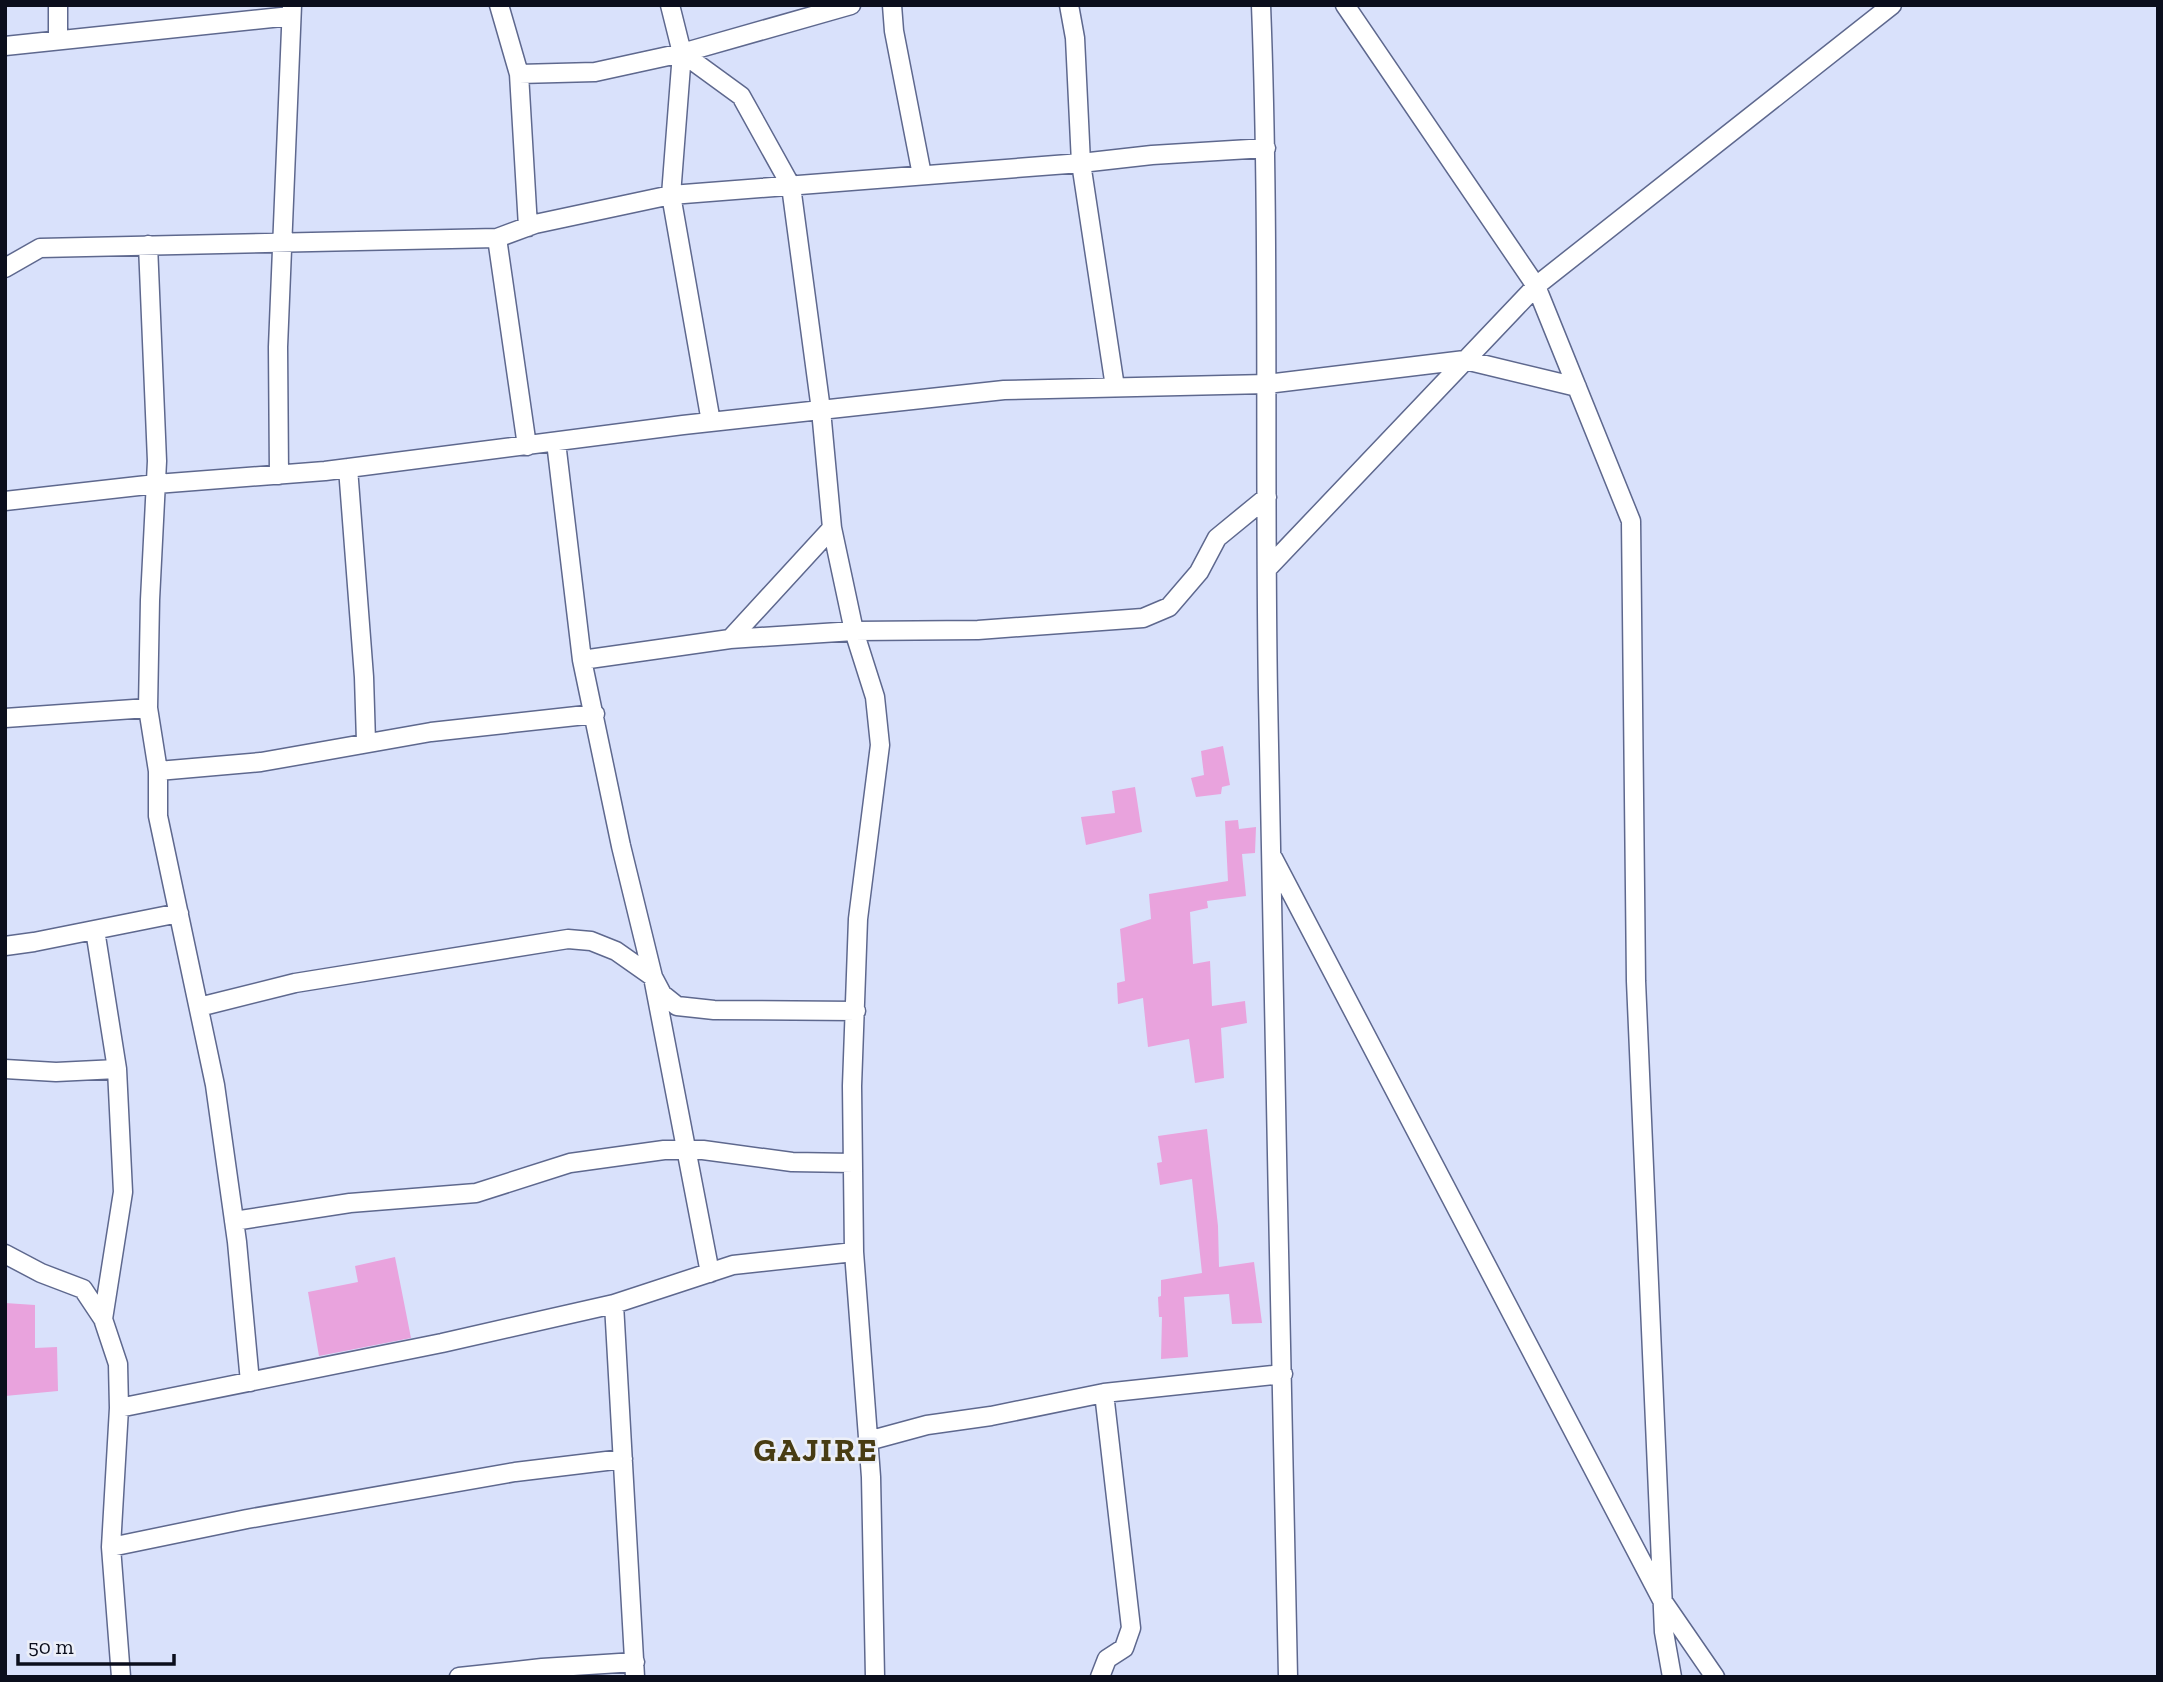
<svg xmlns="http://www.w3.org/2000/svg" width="2163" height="1682" font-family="'Zilla Slab',serif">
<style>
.building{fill:#e9a3dd}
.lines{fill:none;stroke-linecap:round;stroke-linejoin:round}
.street-casing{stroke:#5e688e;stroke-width:21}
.street{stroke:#fff;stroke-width:18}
.labels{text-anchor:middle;stroke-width:5;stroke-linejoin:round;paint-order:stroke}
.district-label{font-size:33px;font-weight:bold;letter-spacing:2px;fill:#483c13;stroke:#eceff8}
</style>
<rect width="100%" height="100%" fill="#d9e1fb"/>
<path class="building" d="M1223,746L1230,785L1222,787L1221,794L1196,797L1191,778L1204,775L1201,751Z
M1135,787L1142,832L1086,845L1081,817L1115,813L1112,791Z
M1238,820L1239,829L1256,827L1255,853L1242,854L1246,896L1207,901L1208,908L1190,912L1193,964L1210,961L1212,1006L1245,1001L1247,1023L1221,1028L1224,1078L1195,1083L1189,1039L1148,1047L1143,998L1118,1004L1117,983L1125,981L1120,929L1151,919L1149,894L1228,881L1225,821Z
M1207,1129L1218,1226L1219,1267L1254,1262L1262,1323L1232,1324L1229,1294L1184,1297L1188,1357L1161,1359L1162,1317H1159L1158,1297L1161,1296V1280L1202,1273L1192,1179L1160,1185L1157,1163L1162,1162L1158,1136Z
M395,1257L411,1338L319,1356L308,1292L358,1282L355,1266Z
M5,1303L35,1305V1348L57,1347L58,1391L5,1396Z"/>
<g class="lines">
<defs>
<path id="street" d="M58,5V39
M499,5L519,74L528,227
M670,5L682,53L741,96L791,186L821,410L832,528L854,631L875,697L880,745L858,919L852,1086L854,1252L871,1477L875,1677
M892,5L894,31L922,175
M1069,5L1075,38L1081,163L1115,387
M1261,5C1270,235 1264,464 1268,694C1273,1022 1282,1349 1288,1677
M1345,5L1536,286L1631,521L1636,981L1664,1632L1672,1677
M5,46L291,16
M682,53L851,5
M519,74L595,72L682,53L671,195L711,422
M497,238L527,446
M148,245L157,461L150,600L148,708L158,771V816L215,1085L237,1242L250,1382
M5,268L40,248L497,238L535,224L671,195L1081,163L1152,155L1266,148
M556,442L582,660L621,846L653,977L710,1273
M348,468L364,677L366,742
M279,475L278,347L292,5
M5,501L156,484L325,471L683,425L1004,390L1267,384L1465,360L1577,387
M1267,569L1536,286L1892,5
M730,639L832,528
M582,660L730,639L854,631L978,630L1143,618L1169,607L1199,572L1217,538L1267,497
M5,718L148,708
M158,771L261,762L431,732L595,714
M1273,858L1662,1600L1715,1677
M95,930L117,1069L123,1192L103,1319
M5,946L34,942L179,913
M199,1007L295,983L568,939L591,941L616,951L653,977L662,994L677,1006L714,1010L856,1011
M5,1069L56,1072L117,1069
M234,1221L350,1203L476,1193L570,1163L664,1150H703L792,1162L853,1163
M5,1254L41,1273L83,1289L103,1319L118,1364L119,1408
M614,1304L635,1677
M868,1441L927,1425L991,1416L1104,1393L1283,1374
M111,1547L119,1408L442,1343L614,1304L733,1265L854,1252
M121,1677L111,1547L247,1519L515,1472L623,1459
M459,1677L542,1668L635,1662
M1100,1677L1107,1659L1124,1648L1131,1628L1104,1393"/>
</defs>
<use href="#street" class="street-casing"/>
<use href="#street" class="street"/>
</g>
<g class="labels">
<g class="district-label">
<text x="816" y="1461">GAJIRE</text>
</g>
</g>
<rect width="2163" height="1682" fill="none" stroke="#0b0e1c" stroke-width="14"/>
<path d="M18 1654v10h156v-10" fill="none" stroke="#0b0e1c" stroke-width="3.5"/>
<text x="28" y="1654" font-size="21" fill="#0b0e1c" stroke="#eceff8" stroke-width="5" paint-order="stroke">50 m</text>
</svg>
